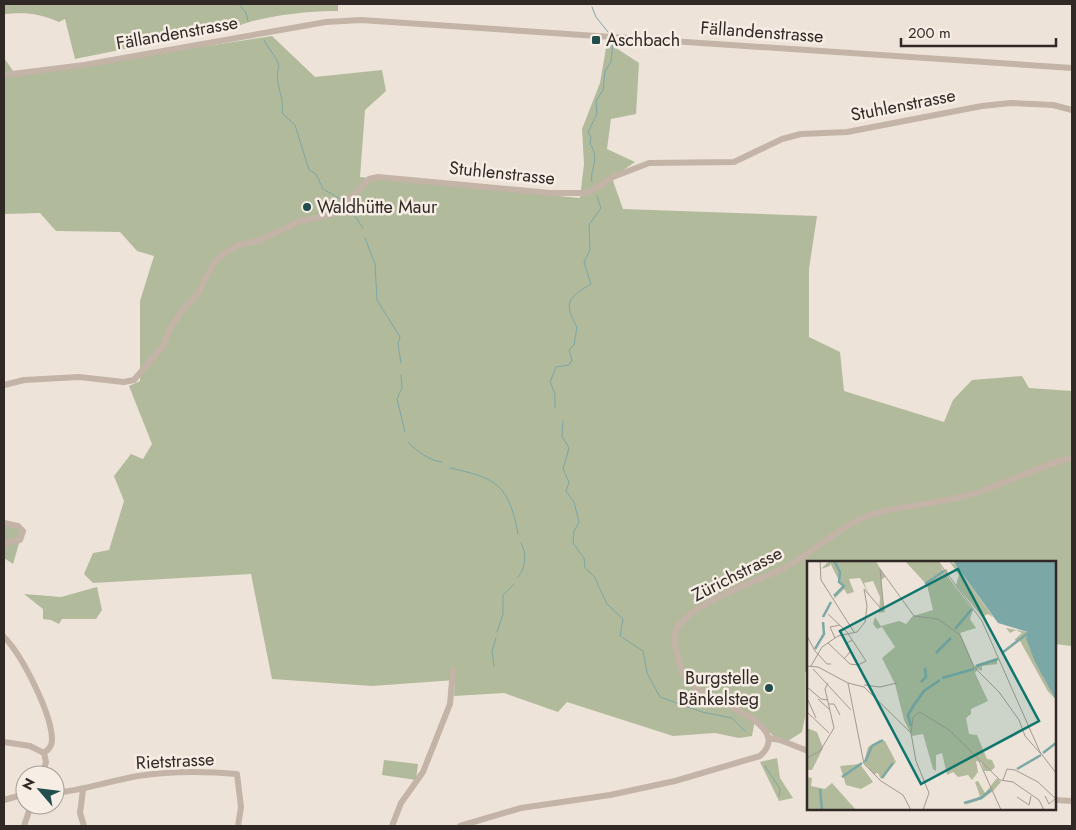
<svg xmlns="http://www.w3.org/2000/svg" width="1076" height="830" font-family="Jost,sans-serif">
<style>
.green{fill:#b1ba9b}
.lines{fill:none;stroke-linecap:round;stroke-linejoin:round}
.stream{stroke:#7ba7a7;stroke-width:1}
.minor{stroke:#c4b3a7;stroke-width:6}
.poi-dot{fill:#214d4d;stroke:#f6ede4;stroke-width:2}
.labels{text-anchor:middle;stroke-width:5;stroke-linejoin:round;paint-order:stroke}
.street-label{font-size:18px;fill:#312926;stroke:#f6ede4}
.poi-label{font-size:18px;fill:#312926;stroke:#f6ede4;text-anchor:start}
.inset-river{fill:none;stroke:#7ba7a7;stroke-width:2.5}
.inset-road{fill:none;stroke:#a29991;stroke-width:1}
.view{fill:#0f766e;fill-opacity:0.15;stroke:#0f766e;stroke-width:2.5}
.inset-edge{fill:none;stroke:#312926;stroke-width:2.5}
</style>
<rect width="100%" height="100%" fill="#eee3d9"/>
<path class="green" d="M4,4H338V11C312,10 262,16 238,26L75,59L65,19L59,22C39,13 25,12 4,14Z
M272,36L315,77L382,70L386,91L365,110L360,177L580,198L584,164L582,129L600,83L607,42L639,63L636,114L611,119L607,149L635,162L612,178L623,209L817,216L809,269V337L840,352L844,391L944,422L953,400L972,380L1022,376L1029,388L1072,391V646L1055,644V562H808V672H805V717L802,732L788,741L776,738L755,720L752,736L739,738L715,733L673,736L567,702L558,712L504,693L454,696L455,680L372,686L272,679L251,574L93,583L84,574L93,553L109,550L124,501L114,476L131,454L143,459L152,444L129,386L140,381V301L154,256L137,251L120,232L56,231L40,213L4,214V58L16,75Z
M4,523L20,528V540L13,564L4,558Z
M97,587L102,610L96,619H62L59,624L51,620L43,619V609L24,594L61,597Z
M777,758L780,778L793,798L779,801L760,762Z
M384,760L418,764L416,780L382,775Z"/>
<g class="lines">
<path class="stream" d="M239,4L246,13L248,21
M592,7L596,17L608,32
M264,40C269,50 276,56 279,66C273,82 285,96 282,113L295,125L309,170L316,174L323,189L342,200
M592,182C589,169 601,160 590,144L591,137L588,132L597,114L596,101L603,90L605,71L611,62L613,40
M350,209L363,228
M365,238L375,264L377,300L400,337L398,344L401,363
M401,375L402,388L397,399L405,432
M555,408V394L550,382L556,367L569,365L572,360L569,350L574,345L577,327C563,303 568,298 591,284L584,262L590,250L589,225L601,208L597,196
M563,421L562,436L569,448L563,469L569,482L566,491L574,502L579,522L574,531L573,543L584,558L585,568L594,576L607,604L623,619L620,636L643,651L647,673L660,697L702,712L732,718L745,731
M408,442C416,451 430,461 442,462
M450,468C497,478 509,485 518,534
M518,577C526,568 527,554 521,543
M497,632L503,614V595L514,584
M494,666L492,651L496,638
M765,766L780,789L779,796"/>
<path class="minor" d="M4,75L84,65L326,22L361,20L1072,68
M4,385L24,380L79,377L124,382L134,380L164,345L169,331L182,310L197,295L214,263L223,254L238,245L258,241L301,221L335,214L369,179L378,177L550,193H588L613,177L649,163L734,162L782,139L801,134L847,132L982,106L1011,103L1053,105L1072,110
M4,523L18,526L23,531L20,540L4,543
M4,637C22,655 52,714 52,740C52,746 49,749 44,753
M769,738L780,740L808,751
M4,742L30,746L44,753
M42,775L46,762L44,753
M83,790L80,813L84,826
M55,793C84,790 109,781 138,776C170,771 205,771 237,774L241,807L238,826
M4,800L25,794
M1055,800L1072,801
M24,826L31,805
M392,826L401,803L423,772L450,704L453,670
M460,826L521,808L610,795L675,781L760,756C796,725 709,700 694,687C683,677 679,664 676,650C674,641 673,632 679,625C698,601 750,584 778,571C807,558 830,534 858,520C889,505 935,505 969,495C1004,485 1037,466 1072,458"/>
</g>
<g class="poi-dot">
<rect x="591" y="35" width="10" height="10" rx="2.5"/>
<circle cx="307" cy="207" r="5"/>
<circle cx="769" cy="688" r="5"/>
</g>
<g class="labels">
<g class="street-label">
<text transform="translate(762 32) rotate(4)" y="6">Fällandenstrasse</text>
<text transform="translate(177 33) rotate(-10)" y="6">Fällandenstrasse</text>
<text transform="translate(903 105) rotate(-11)" y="6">Stuhlenstrasse</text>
<text transform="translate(502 173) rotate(6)" y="6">Stuhlenstrasse</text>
<text transform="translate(737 574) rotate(-27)" y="6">Zürichstrasse</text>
<text transform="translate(175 761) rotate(-3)" y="6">Rietstrasse</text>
</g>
<g class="poi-label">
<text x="606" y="46">Aschbach</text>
<text x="317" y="213">Waldhütte Maur</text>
<text x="759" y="684" text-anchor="end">Burgstelle<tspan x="759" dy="21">Bänkelsteg</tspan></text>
</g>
</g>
<g transform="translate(807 561)">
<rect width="249" height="249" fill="#eee3d9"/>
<path d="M22,0H69L78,16L74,19L77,51L72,52L73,36L66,20L57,22L64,37L53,17L42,18L47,31L40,33L37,28L26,39L35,25L23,2V5L14,8ZM98,0H131L136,9L140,8L141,16L166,49L163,58L169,67L153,72L167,105L190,97V103L175,105V110L171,108L168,112L181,140L164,148V153L159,157L162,173L170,174L180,198L185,199L188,206L184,210H177L174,201L169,200L171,211L165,219L161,214L151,216L146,211L140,214L135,192L129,194V210L126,208L116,173L105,175L97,159L88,123L75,97L88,86L75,66L70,68L66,63L68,56L74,65L92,60L99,63L106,55L126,49L120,24ZM142,0L149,4L186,56L181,53L175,56L149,24L152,14ZM199,67L221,71L228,101L247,131L249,139L241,130L249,145L212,78L209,82L208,78L215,72L209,69L203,72ZM0,167L10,171L16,187L5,209H1ZM73,179L78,180L89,201L74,218L71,212L67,213L57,202L61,186ZM53,203L66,221L54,228L39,224L33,205ZM0,216L5,217L4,225L18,228L25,222L49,249H0ZM190,217L194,221L186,230L175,238L158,244L173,235L168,221L171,220L178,232Z" fill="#b1ba9b"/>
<path d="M146,0H249V139L228,101L219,77L221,71L191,62Z" fill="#7ba7a7"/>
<path class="inset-river" d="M192,0L249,60M118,23L137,10M27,35L37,25L32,21L33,11L27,0M16,56L24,41M148,68L165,48M8,88L17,73L16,61M129,92L144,77M195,92L221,72M169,105L191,98M135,117L167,108M114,121L119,116L118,107M104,165L101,154L107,144L117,130L133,119M236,192L249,182M58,201L65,185L76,179M210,208L234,194M35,216L55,202M75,217L86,202M13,228L15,249M157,242L174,237L184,229"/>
<path class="inset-road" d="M13,0L14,19L47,71M131,0L175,60L233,191L249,212M57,28L77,51L73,8L107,55L131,58L153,74L167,106L192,131L212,159L218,175L234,193M0,75L8,90L20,103H24M28,77L23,66L33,64M21,82L43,103L51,104L59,100L40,71L21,53M37,98L43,91L40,82L45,79M0,105L11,106L41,122L57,203L74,220L96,234L104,249M4,105L15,86L31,75L50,71L58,61L60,45L57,28M6,108L44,149M41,122L57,126L104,172M57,124L73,126L90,122M0,126L14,138L21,139M0,137L9,157M11,138L23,149M22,143H27L33,154M0,151L22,172M0,197L13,190L27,167L18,128L21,122M172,200L194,249M196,219L200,208L208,209L231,221L249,238M238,235L242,243L248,238M210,236L222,244L224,235M116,249L122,232L109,200L104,172L106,156L113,151L142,169L193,219L206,221L232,239L237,249"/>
<path class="view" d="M151,8L232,160L114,223L33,70Z"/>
<rect width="249" height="249" class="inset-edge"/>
</g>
<rect width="1076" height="830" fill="none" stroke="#312926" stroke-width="10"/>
<g transform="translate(40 790) rotate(298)"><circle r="24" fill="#f6ede4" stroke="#a79f98"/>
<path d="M0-4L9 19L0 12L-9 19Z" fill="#214d4d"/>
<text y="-8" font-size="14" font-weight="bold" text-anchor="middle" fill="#312926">N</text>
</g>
<path d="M901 38v8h155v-8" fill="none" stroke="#312926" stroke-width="2.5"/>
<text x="908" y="38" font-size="15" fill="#312926" stroke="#f6ede4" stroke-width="4" paint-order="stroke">200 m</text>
</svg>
